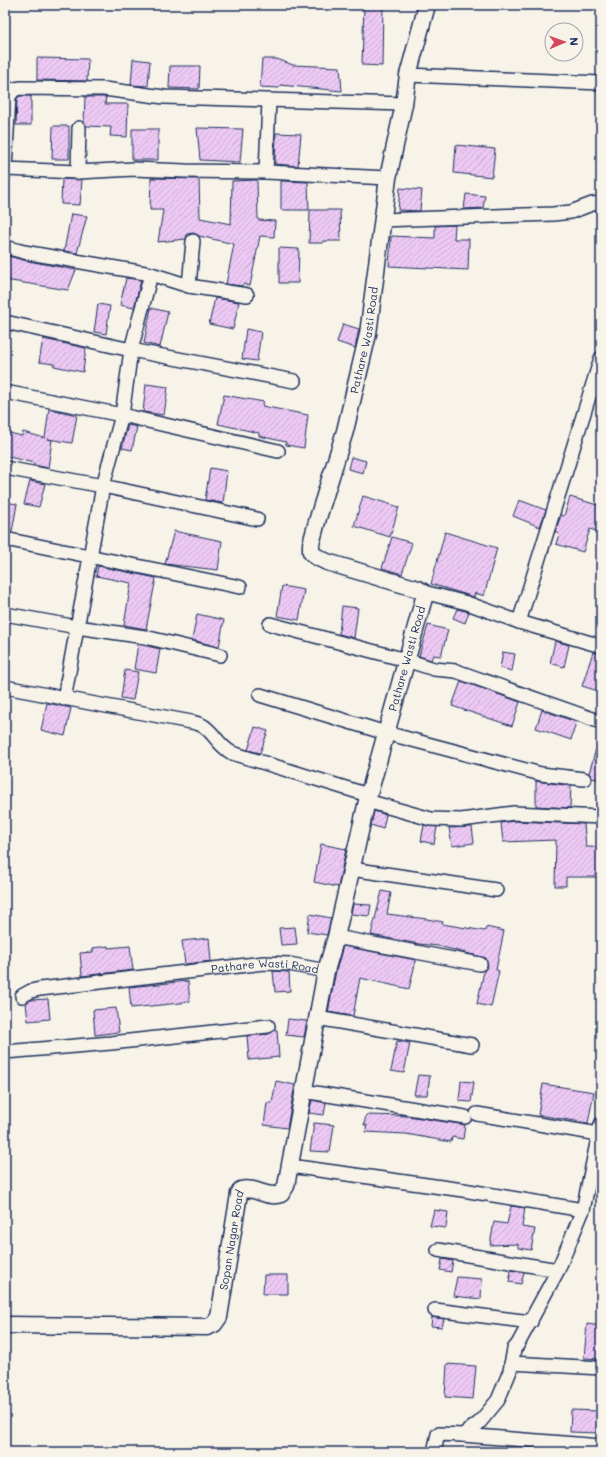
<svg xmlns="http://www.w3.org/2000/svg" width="606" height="1457" font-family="Mali,sans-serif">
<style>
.building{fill:url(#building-hatch);stroke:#1b2f5e}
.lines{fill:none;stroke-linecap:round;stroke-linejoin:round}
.minor-casing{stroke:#1b2f5e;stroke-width:16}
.tertiary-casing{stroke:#1b2f5e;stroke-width:19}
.minor{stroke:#f7f3e8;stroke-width:13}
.tertiary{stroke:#f7f3e8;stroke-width:16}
.labels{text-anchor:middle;stroke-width:4;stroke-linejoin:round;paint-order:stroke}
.street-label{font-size:11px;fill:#1b2f5e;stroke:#f7f3e8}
</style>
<defs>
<pattern id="building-hatch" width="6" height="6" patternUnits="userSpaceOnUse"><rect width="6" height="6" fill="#edc9f4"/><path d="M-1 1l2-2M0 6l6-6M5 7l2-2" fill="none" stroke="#cbadd4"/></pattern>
</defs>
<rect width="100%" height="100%" fill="#f7f3e8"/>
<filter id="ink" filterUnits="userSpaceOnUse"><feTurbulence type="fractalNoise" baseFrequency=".025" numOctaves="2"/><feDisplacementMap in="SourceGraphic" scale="8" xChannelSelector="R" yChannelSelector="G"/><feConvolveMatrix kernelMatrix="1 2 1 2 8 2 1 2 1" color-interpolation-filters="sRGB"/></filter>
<g filter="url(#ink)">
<path class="building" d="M364,5H383L382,66L362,65Z
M37,58L88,59L87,81L37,80Z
M133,59L150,61L148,86L131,85Z
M262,59H277L293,65L340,67L342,91L280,85L279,88L260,87Z
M170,66H200L199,89L169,88Z
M19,96H31V125H16L17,99Z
M85,97H106L105,104H128L127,137L110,136L111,127L86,126L84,122Z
M53,126H69V159H52Z
M197,128L243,129L240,162L200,160Z
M132,129H158V160H132Z
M276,133L301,134L298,166L275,164Z
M456,145L495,149L492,177L454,173Z
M151,178L199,179L200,218L231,224L232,181L257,180L258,220L275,221L274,237L260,236L250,286L243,284L242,286L226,284L234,244L199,236L193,233L187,234L186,239L158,242L163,210H150Z
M62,179L82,180L80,205L61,204Z
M281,181L308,182L309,210H281Z
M400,188L422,190L420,211L398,210Z
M466,194L485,196L483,208L464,209Z
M310,210H340L341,241H323V243H309Z
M71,214L87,216L77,253L64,251Z
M455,225L454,239H469L468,270L389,266L391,236L435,238V226Z
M279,248L299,249L298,283H279Z
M5,255L23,260L76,270L68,290L5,280Z
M126,278L141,280L134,308L120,305Z
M215,298L239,302L233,329L209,324Z
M98,304L110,306L106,334L94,332Z
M151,308L168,312L160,347L144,343Z
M343,324L359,329L355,348L337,342Z
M246,329L261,332L257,361L242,359Z
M43,339L86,348L83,372L54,366V364L39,362Z
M146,384L168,387L164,415L143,412Z
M224,395L264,402L262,406L308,415L304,448L286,445V442L259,436V433L218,424Z
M49,409L77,415L72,443L48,439L52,440L48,468L34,465V463L5,456V432L22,436L23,432L45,438Z
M128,425L137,427L132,450L122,448Z
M351,457L366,461L363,473L348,469Z
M210,468L227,471L223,503L205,500Z
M30,481L45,484L39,507L24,504Z
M363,496L399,507L390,537L354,526Z
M570,497L601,506V516L596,531L590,529L583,552L556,544L559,534L555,532L561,515L564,516Z
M519,500L546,510L540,527L513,516Z
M5,502L17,504L12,532L5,531Z
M174,531L222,541L218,570L165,564Z
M445,532L497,548L484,596L475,593L474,597L431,584Z
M392,537L412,543L402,574L382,568Z
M98,566L156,578L146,629L124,625L131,583L96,576Z
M282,586L304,590L299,620L277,616Z
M342,606L358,608L354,638L339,634Z
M457,609L469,612L465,623L453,618Z
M197,614L224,620L219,647L192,640Z
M428,625L448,630L441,656L433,655L431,660L419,656Z
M555,641L569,645L564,667L550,663Z
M138,644L160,649L156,673L134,669Z
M503,652L515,654L512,671L500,668Z
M593,652L601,654V692L582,686Z
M125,670L138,672L133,700L121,698Z
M461,681L520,702L512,726L452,706Z
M47,703L71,708L65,736L41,730Z
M542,710L576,722L571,740L536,728Z
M255,727L268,731L260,753L248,750Z
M598,742H601V780L592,778L589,773Z
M536,781L571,786L570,808L536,806Z
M374,811L386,815L383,829L371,825Z
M514,821L584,824L586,847H601V877H566V886H555L556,840L503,842L501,823Z
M424,825L437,827L434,844L421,841Z
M472,827L474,843L452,846L449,828Z
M321,844L346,849L338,887L314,882Z
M382,891L391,893L387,914L427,919L443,922L442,924L485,931L486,927L504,931L496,970L499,971L491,1007L477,1004L484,971L488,966L486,958L438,946L419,944L371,935Z
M353,904L371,905L369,916L351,914Z
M310,914L331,918L327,935L307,932Z
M295,927L297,944L281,945L279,928Z
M209,938L211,961L185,964L182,941Z
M108,946V948L130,946L133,970L82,976L80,953L93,952V948Z
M343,946L416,960L409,989L360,978L353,1016L328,1012L336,971Z
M273,971L289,972L290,991L275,992Z
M188,981L190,1002L131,1008L129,987Z
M48,999L50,1019L28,1021L26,1003L30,1000Z
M116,1008L119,1032L95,1035L93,1010Z
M288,1019L307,1021L304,1037L286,1035Z
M275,1030H277L279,1057L249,1060L247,1036L269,1034Z
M397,1041L410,1043L404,1073L391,1071Z
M418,1075L430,1076L427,1095H414Z
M276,1081L295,1085L287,1128L264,1125L267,1103H272Z
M461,1081L474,1082L471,1102L459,1101Z
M543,1084L594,1092L588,1123L538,1115Z
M312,1100L326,1103L324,1115L309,1113Z
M366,1115L408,1116L465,1125L463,1139L452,1137L451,1142L406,1134L365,1132L367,1125H364Z
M314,1123L334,1125L330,1152L310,1151Z
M511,1206L525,1208L522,1227L535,1229L531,1250L518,1248V1244L490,1245L494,1222L507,1224Z
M434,1210L448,1212L446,1228L430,1226Z
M442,1259L453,1261L451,1272L440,1270Z
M511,1270L524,1273L521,1284L509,1282Z
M264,1275H288V1294H263Z
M457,1277L482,1279L481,1299L453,1296Z
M432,1317L444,1319L442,1327L431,1326Z
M587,1324L601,1326V1359L584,1358Z
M447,1364L476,1366L473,1399L445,1397Z
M571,1410L600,1411L599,1433L570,1432Z"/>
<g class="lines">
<defs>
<g id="minor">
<path d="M408,75L601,83"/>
<path d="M78,172L79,128"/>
<path d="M266,172L269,101"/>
<path d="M388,178L266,172L185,171L134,169L78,172L5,169L9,96L15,89L21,88L104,89L164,97L404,104"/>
<path d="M382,220L553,214L571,212L592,204L601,203"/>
<path d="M5,247L24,252L151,274L189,286L247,295"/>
<path d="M189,286L193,241"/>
<path d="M5,322L131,350L294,381"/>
<path d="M5,392L122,415L278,451"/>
<path d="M5,468L103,486L257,519"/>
<path d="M5,539L240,587"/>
<path d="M423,592L467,603L519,622L601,646"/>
<path d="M5,614L77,627L145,637L220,655"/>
<path d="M519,622L601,358"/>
<path d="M270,624L406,660L434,669L456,671L601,722"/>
<path d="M5,687L191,722C196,723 202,724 206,728C216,736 219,746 232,753L368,795"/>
<path d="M260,695L386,733L541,774L584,779"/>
<path d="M64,699L103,486L122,415L131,350L151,274"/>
<path d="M367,801L431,819L461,820L514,813L601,817"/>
<path d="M351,869L496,890"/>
<path d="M336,937L480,964"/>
<path id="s1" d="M22,996L31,991L40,989L264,963L289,964L326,971"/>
<path d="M317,1018L472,1045"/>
<path d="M5,1052L111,1043L268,1026"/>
<path d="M303,1091L465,1117"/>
<path d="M477,1114L599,1134"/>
<path d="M290,1166L463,1190L583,1210"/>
<path d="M438,1250L558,1270"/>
<path d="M435,1310L531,1322"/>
<path d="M511,1363L601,1368"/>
<path d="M463,1435L601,1446"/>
<path d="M434,1452L438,1434L463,1435L479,1423L498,1400L510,1371L514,1349L518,1344L558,1270L583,1210L601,1124"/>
</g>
<g id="tertiary">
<path id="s2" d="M5,1325L207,1327L214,1324L219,1317L239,1194L241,1190C256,1186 266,1199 281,1194L286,1186L326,971L336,937L367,801L424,598L423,592L418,589L327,562L315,556L311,552V544L318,518L345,431L368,334L388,178L404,104L408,75L427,5"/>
</g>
</defs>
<use href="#minor" class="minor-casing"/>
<use href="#tertiary" class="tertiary-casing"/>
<use href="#minor" class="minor"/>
<use href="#tertiary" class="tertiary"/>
</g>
</g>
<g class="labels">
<g class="street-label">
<text dy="4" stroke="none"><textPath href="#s2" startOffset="1347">Pathare Wasti Road</textPath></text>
<text dy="4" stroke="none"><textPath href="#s2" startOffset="939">Pathare Wasti Road</textPath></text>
<text dy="4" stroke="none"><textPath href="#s1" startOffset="246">Pathare Wasti Road</textPath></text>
<text dy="4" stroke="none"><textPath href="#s2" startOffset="296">Sopan Nagar Road</textPath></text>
</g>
</g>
<rect width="606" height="1457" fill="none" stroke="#f7f3e8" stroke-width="20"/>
<rect x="10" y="10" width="586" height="1437" fill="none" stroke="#1b2f5e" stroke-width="1.5" filter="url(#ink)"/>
<g transform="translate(564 42) rotate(88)"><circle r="19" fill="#f7f3e8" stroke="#9fa5b1"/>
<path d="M0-3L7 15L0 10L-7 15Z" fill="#d1495b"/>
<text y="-6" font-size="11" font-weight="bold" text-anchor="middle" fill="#1b2f5e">N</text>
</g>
</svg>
